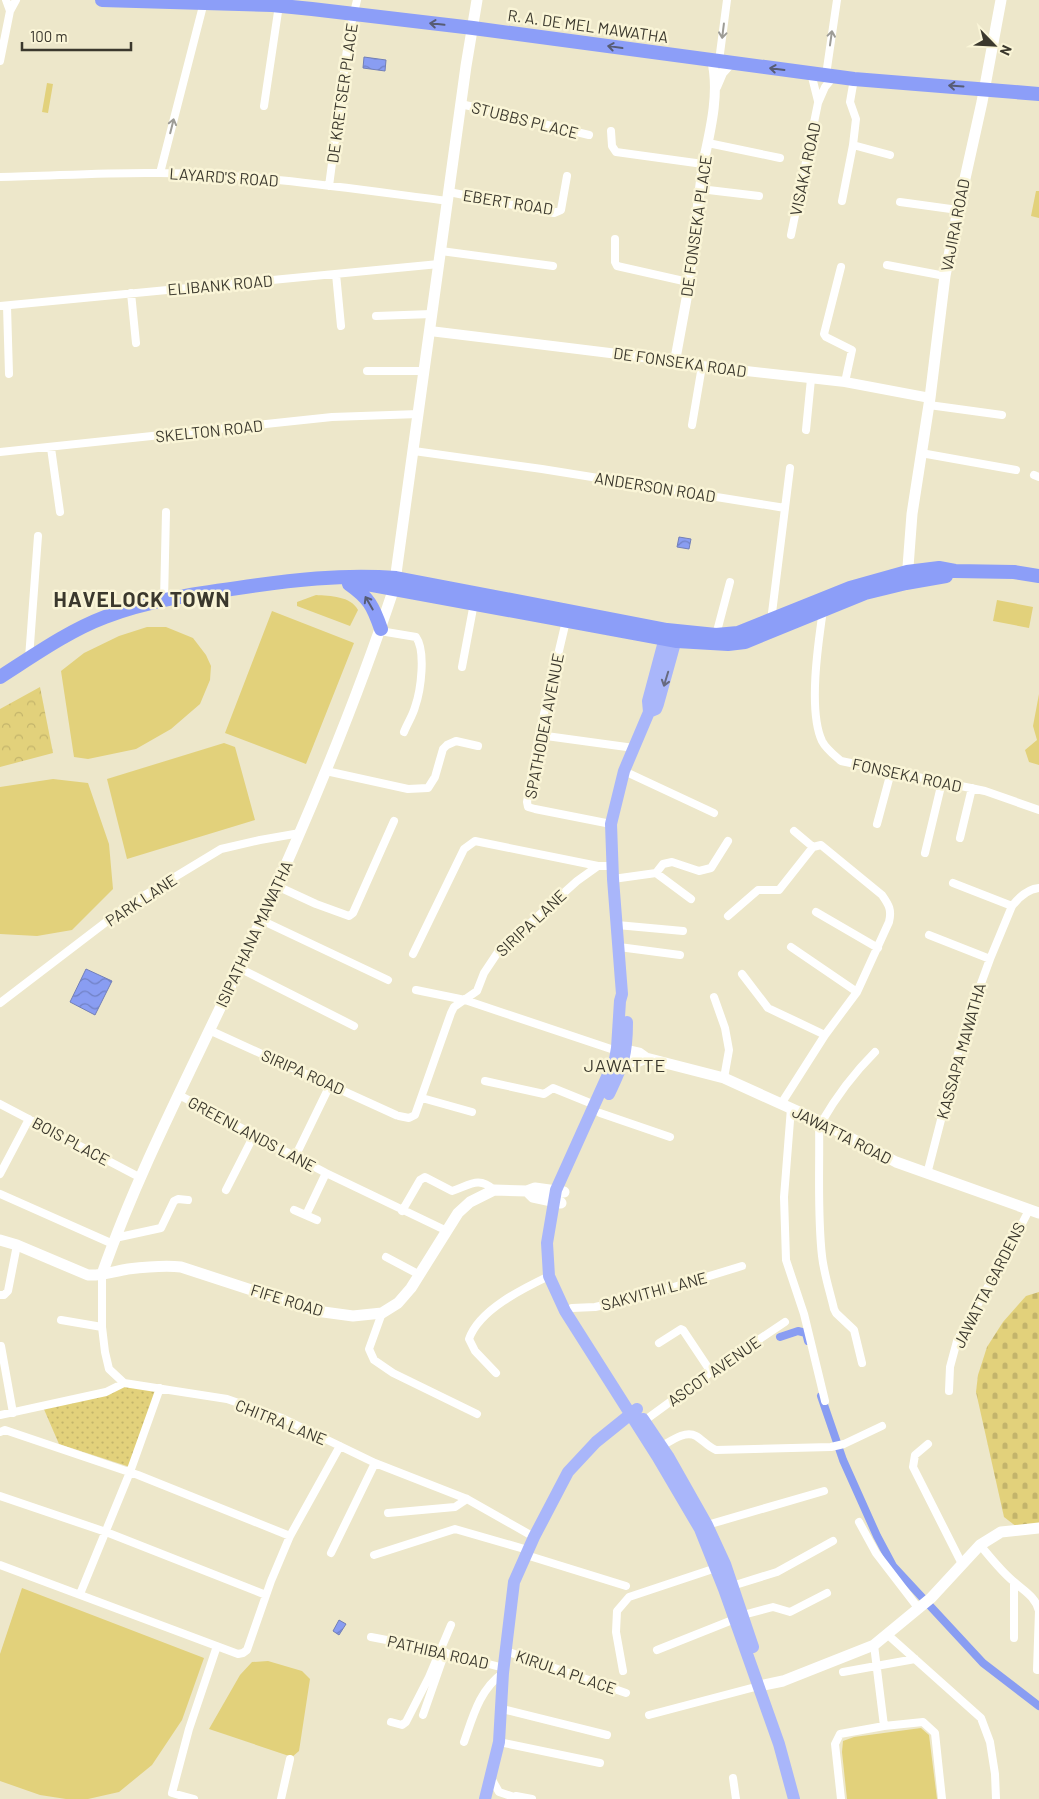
<svg xmlns="http://www.w3.org/2000/svg" width="1039" height="1799" font-family="Barlow,sans-serif">
<style>
.grass{fill:url(#grass-dots)}
.cemetery{fill:url(#cemetery-stones)}
.park{fill:url(#park-crowns)}
.pitch{fill:#e2d17b}
.water{fill:url(#water-waves);stroke:#727fb7}
.lines{fill:none;stroke-linecap:round;stroke-linejoin:round}
.canal{stroke:#899df2;stroke-width:8}
.minor{stroke:#fff;stroke-width:8}
.tertiary{stroke:#fff;stroke-width:10}
.secondary{stroke:#fff;stroke-width:11}
.primary{stroke:#a9b6fa;stroke-width:12}
.trunk{stroke:#8c9ef8;stroke-width:14}
.oneway{stroke:#575c74}
.oneway2{stroke:#9d9c96}
.oneway3{stroke:#676a7f}
.labels{text-anchor:middle;stroke-width:5;stroke-linejoin:round;paint-order:stroke}
.street-label{font-size:16px;fill:#3b382d;stroke:#faf5d7}
.neighbourhood-label{font-size:18px;letter-spacing:1px;fill:#3b382d;stroke:#faf5d7}
.district-label{font-size:21px;font-weight:bold;letter-spacing:1px;fill:#3b382d;stroke:#faf5d7}
</style>
<defs>
<pattern id="grass-dots" width="8" height="8" patternUnits="userSpaceOnUse" patternTransform="scale(1.25)"><rect width="8" height="8" fill="#e2d17b"/><path d="M2 2h.1M6 6h.1" fill="none" stroke="#c3b46b" stroke-width="1.8" stroke-linecap="round"/></pattern>
<pattern id="cemetery-stones" width="16" height="16" patternUnits="userSpaceOnUse" patternTransform="scale(1.25)"><rect width="16" height="16" fill="#e2d17b"/><path d="M2 7V4a2 2 0 0 1 4 0v3zM10 15v-3a2 2 0 0 1 4 0v3z" fill="#c3b46b"/></pattern>
<pattern id="park-crowns" width="20" height="18" patternUnits="userSpaceOnUse" patternTransform="scale(1.25)"><rect width="20" height="18" fill="#e2d17b"/><path d="M2 6a3 3 0 1 1 6 0M12 15a3 3 0 1 1 6 0" fill="none" stroke="#c3b46b"/></pattern>
<pattern id="water-waves" width="16" height="10" patternUnits="userSpaceOnUse" patternTransform="scale(1.25)"><rect width="16" height="10" fill="#899df2"/><path d="M0 5q4-4 8 0t8 0" fill="none" stroke="#7181c4"/></pattern>
</defs>
<rect width="100%" height="100%" fill="#ede7ca"/>
<path class="grass" d="M119,1380L158,1389L130,1467L59,1444L43,1407L107,1392Z"/>
<path class="cemetery" d="M1039,1292V1524L1017,1527L1004,1517L976,1392L978,1375L987,1347L1003,1322L1026,1296Z"/>
<path class="park" d="M40,687L53,753L0,767V709Z"/>
<path class="pitch" d="M47,83L53,84L48,113L42,112Z
M1036,191H1039V218L1031,216Z
M316,595C330,596 351,596 358,610L350,626L297,606V602Z
M997,600L1033,607L1029,628L993,621Z
M272,611L354,643L306,764L225,733Z
M147,627H166L193,638L206,655L211,666L210,680L200,704L171,729L136,749L88,759L74,757L61,671L84,653L119,636Z
M1039,694V765L1029,762L1025,750L1037,740L1033,726Z
M224,743L235,747L255,820L127,859L107,779Z
M53,779L88,783L109,844L113,889L72,930L37,936L0,934V787Z
M22,1588L204,1658L182,1720L152,1765L119,1792L88,1799H66L40,1795L0,1781V1654Z
M268,1661L302,1671L310,1679L299,1751L292,1757L209,1729L240,1675L252,1662Z
M921,1728L929,1735L937,1799H847L842,1752L843,1741L854,1737Z"/>
<path class="water" d="M364,57L386,60L385,71L363,68Z
M679,537L691,539L689,549L677,547Z
M86,969L112,981L95,1015L70,1002Z
M339,1620L346,1624L339,1635L333,1631Z"/>
<g class="lines">
<path class="canal" d="M780,1337L798,1331L806,1333L808,1341
M821,1396L843,1460L877,1536L893,1566L983,1663L1039,1706"/>
<path class="minor" d="M6,0L10,11
M0,61L10,11L16,0
M719,61L727,0
M811,73L818,101
M826,75L837,0
M461,104L589,135
M264,106L279,5
M611,131L612,146L616,152L703,164
M708,143L780,158
M853,145L890,155
M160,173L204,2
M0,177C53,176 107,172 160,173C256,174 353,189 448,201
M329,186L349,34L357,0
M700,189L759,196
M449,192L554,213L561,210L567,176
M842,201L853,145L856,119L850,102L854,79
M900,202L958,210
M791,235L818,103L825,87L834,76
M615,239V262L617,266L688,282
M441,251L553,266
M887,265L945,276
M841,267L824,334L826,337L852,350L845,382
M336,274L341,326
M131,293L136,343
M0,306L439,264
M7,306L9,374
M376,316L432,314
M367,371H425
M929,405L1002,415
M692,425L702,366
M806,430L811,379
M51,448L60,512
M414,451L542,469L785,508
M0,452L332,417L419,414
M921,453L1016,470
M1034,475L1039,477
M164,601L166,512
M823,610C818,644 808,711 822,741C826,749 834,755 841,761L985,791L1039,810
M566,621L539,735L527,802L528,807L535,809L611,824
M771,621L790,468
M380,631L416,637C426,651 421,690 415,707C413,715 407,724 404,732
M716,635L730,582
M29,658L38,536
M462,667L474,603
M539,735L634,748
M326,771L408,789L428,788L435,777L443,749L447,745L456,741L478,746
M624,771L714,813
M877,824L891,772
M794,831L813,847
M960,838L972,788
M925,853L942,782
M656,873L691,899
M613,879L656,873L663,864L672,862L699,871L711,868L728,841
M953,883L1012,906
M277,886L316,904L349,916L353,913L394,821
M816,912L878,948
M728,916L758,890H779L813,847L821,845L882,895C889,905 892,910 889,922L857,992L825,1035L781,1104
M261,920L388,980
M617,925L683,931
M929,935L990,959
M619,947L680,955
M791,947L857,992
M413,954L464,849L475,841L598,866
M239,968L354,1026
M742,974L768,1008L825,1035
M416,990L465,1000L617,1051
M714,997L725,1028L729,1050L724,1078
M0,1003L127,906L221,849L260,840L300,833
M209,1030L396,1115
M485,1081L544,1094L553,1088L595,1105
M179,1095L326,1173L447,1231
M422,1098L472,1112
M0,1104L141,1178
M791,1108L784,1197L786,1260L804,1314L825,1401
M600,1113L670,1137
M399,1116L409,1118L415,1115L451,1013L454,1007L477,991L484,973L498,952L577,881L598,866H613
M819,1121C820,1166 817,1212 822,1256C824,1274 830,1292 834,1309L836,1313L854,1330L862,1363
M821,1123C836,1097 854,1073 875,1052
M295,1157L330,1085
M0,1174L29,1119
M927,1174L965,1027L990,959L1012,906C1019,897 1028,889 1039,888
M226,1190L254,1135
M0,1194L113,1244
M294,1210L317,1220
M402,1211L420,1180L425,1177L452,1191C470,1185 479,1176 494,1190
M306,1215L326,1173
M115,1238L161,1228L174,1201L178,1199L188,1200
M386,1257L420,1275
M102,1274V1327L105,1352L109,1369L124,1383L227,1399L282,1418L375,1463L467,1499L534,1537
M0,1295H4L8,1291L17,1245
M565,1311L572,1308L595,1307L638,1298L742,1266
M382,1313L369,1349L374,1360L393,1373L477,1414
M61,1320L102,1327
M659,1343L681,1329L683,1330L711,1372
M1,1346L13,1413
M496,1373L475,1351L469,1339C479,1310 522,1289 549,1276
M949,1391L950,1367L957,1341L1007,1253L1029,1210
M0,1415L106,1392L124,1383
M644,1421L711,1372L785,1322
M0,1432L5,1430L138,1475L290,1536
M928,1444L915,1455L913,1467L962,1564
M662,1446C671,1441 685,1430 696,1436C703,1440 708,1447 716,1450L831,1447L844,1444L882,1426
M0,1496L106,1532L266,1595
M388,1513L455,1507L467,1499
M859,1522L876,1553L919,1609
M707,1525L824,1491
M980,1545C991,1558 1001,1571 1013,1581C1024,1591 1035,1596 1039,1611L1037,1670
M331,1553L375,1463
M374,1555L455,1529L528,1550
M526,1555L626,1586
M0,1565L238,1654L243,1653L247,1650L271,1581L290,1536L340,1446
M1014,1583V1638
M732,1586L777,1572L833,1541
M80,1594L130,1472L160,1388
M743,1615L773,1607L790,1612L827,1593
M888,1635L981,1718L990,1742L995,1774L996,1799
M371,1637L423,1647L504,1668
M874,1645L884,1726
M657,1650L735,1619
M506,1651L626,1693
M623,1671L616,1632L617,1611L629,1597L716,1568
M843,1672L915,1659
M502,1709L607,1735
M423,1715L445,1652
M649,1715L759,1686
M391,1722L402,1725L406,1722L429,1677L451,1625
M464,1742C473,1716 480,1689 503,1673
M499,1742L600,1763
M491,1778L499,1792L520,1799
M733,1778L736,1799
M516,1796L532,1799
M194,1799L172,1793L189,1729L217,1646
M281,1799L290,1759
M841,1799L835,1744L840,1734L884,1726L923,1722L935,1733L942,1799"/>
<path class="tertiary" d="M716,87L722,73L731,63
M430,331L675,361L702,366L845,382L930,398
M675,361L687,296L703,164C710,132 720,93 712,60"/>
<path class="secondary" d="M907,580L912,514L930,398L945,276L958,210L982,102L1001,0
M617,1048L639,1053L646,1058L724,1078L819,1121L896,1162L1039,1213
M616,1059L637,1062L646,1058
M527,1191L533,1197L561,1203
M0,1240L17,1245L88,1275C102,1276 115,1271 128,1269C145,1267 164,1265 181,1267L316,1311L353,1316L382,1313L398,1303L411,1288L458,1213L470,1202L494,1190L527,1191L535,1188L564,1192
M102,1274C139,1169 192,1069 239,968C297,844 351,718 394,588L466,66L477,0
M759,1686L783,1681L874,1645L931,1598L980,1545L1001,1532L1039,1528"/>
<path class="primary" d="M667,630L648,701L649,712L624,771L611,824L613,879L622,994L620,1001L617,1048L615,1059L556,1190L547,1243L549,1276L565,1311L657,1456L700,1529L724,1589L779,1744L794,1799
M649,712L656,709L658,704L678,632
M609,1094C623,1065 627,1055 627,1022
M643,1419L668,1456L707,1525L725,1564L753,1647
M485,1799L499,1742L503,1673L514,1582L534,1537L568,1472L596,1442L637,1409"/>
<path class="trunk" d="M102,0L272,5L312,9L473,28L854,79L1039,94
M349,584C369,598 373,606 381,629
M367,584L677,641L728,644L745,642L865,593L906,583L946,576
M0,677C33,656 68,631 105,617C147,601 193,594 238,588C291,580 342,574 396,578L667,630L716,635L738,633L850,588L907,572L939,568L955,571L1014,572L1039,576"/>
</g>
<defs><path id="oneway-shaft" d="M-6 0H5M1.5-3L5.5 0L1.5 3" fill="none" stroke-width="1.6" stroke-linecap="round" stroke-linejoin="round" transform="scale(1.25)"/></defs>
<g class="oneway">
<use href="#oneway-shaft" transform="translate(437 24) rotate(-174)"/>
<use href="#oneway-shaft" transform="translate(615 47) rotate(-172)"/>
<use href="#oneway-shaft" transform="translate(777 69) rotate(-173)"/>
<use href="#oneway-shaft" transform="translate(956 86) rotate(-176)"/>
<use href="#oneway-shaft" transform="translate(369 603) rotate(-120)"/>
</g>
<g class="oneway2">
<use href="#oneway-shaft" transform="translate(723 31) rotate(97)"/>
<use href="#oneway-shaft" transform="translate(831 38) rotate(-82)"/>
<use href="#oneway-shaft" transform="translate(172 126) rotate(-76)"/>
</g>
<use class="oneway3" href="#oneway-shaft" transform="translate(666 679) rotate(107)"/>
<g class="labels">
<g class="street-label">
<text transform="translate(588 26) rotate(8)" y="6">R. A. DE MEL MAWATHA</text>
<text transform="translate(342 93) rotate(-82)" y="6">DE KRETSER PLACE</text>
<text transform="translate(525 120) rotate(14)" y="6">STUBBS PLACE</text>
<text transform="translate(805 169) rotate(-78)" y="6">VISAKA ROAD</text>
<text transform="translate(224 177) rotate(4)" y="6">LAYARD'S ROAD</text>
<text transform="translate(508 202) rotate(9)" y="6">EBERT ROAD</text>
<text transform="translate(955 225) rotate(-79)" y="6">VAJIRA ROAD</text>
<text transform="translate(696 226) rotate(-82)" y="6">DE FONSEKA PLACE</text>
<text transform="translate(220 285) rotate(-5)" y="6">ELIBANK ROAD</text>
<text transform="translate(680 362) rotate(8)" y="6">DE FONSEKA ROAD</text>
<text transform="translate(209 431) rotate(-6)" y="6">SKELTON ROAD</text>
<text transform="translate(655 487) rotate(9)" y="6">ANDERSON ROAD</text>
<text transform="translate(544 726) rotate(-79)" y="6">SPATHODEA AVENUE</text>
<text transform="translate(907 775) rotate(12)" y="6">FONSEKA ROAD</text>
<text transform="translate(141 900) rotate(-33)" y="6">PARK LANE</text>
<text transform="translate(531 923) rotate(-43)" y="6">SIRIPA LANE</text>
<text transform="translate(254 934) rotate(-65)" y="6">ISIPATHANA MAWATHA</text>
<text transform="translate(961 1051) rotate(-74)" y="6">KASSAPA MAWATHA</text>
<text transform="translate(303 1072) rotate(24)" y="6">SIRIPA ROAD</text>
<text transform="translate(252 1134) rotate(28)" y="6">GREENLANDS LANE</text>
<text transform="translate(842 1135) rotate(27)" y="6">JAWATTA ROAD</text>
<text transform="translate(71 1141) rotate(28)" y="6">BOIS PLACE</text>
<text transform="translate(989 1285) rotate(-63)" y="6">JAWATTA GARDENS</text>
<text transform="translate(654 1291) rotate(-15)" y="6">SAKVITHI LANE</text>
<text transform="translate(287 1300) rotate(17)" y="6">FIFE ROAD</text>
<text transform="translate(714 1371) rotate(-35)" y="6">ASCOT AVENUE</text>
<text transform="translate(281 1422) rotate(22)" y="6">CHITRA LANE</text>
<text transform="translate(438 1652) rotate(13)" y="6">PATHIBA ROAD</text>
<text transform="translate(566 1672) rotate(19)" y="6">KIRULA PLACE</text>
</g>
<g class="neighbourhood-label">
<text x="625" y="1072">JAWATTE</text>
</g>
<g class="district-label">
<text x="142" y="607">HAVELOCK TOWN</text>
</g>
</g>
<g transform="translate(994 45) rotate(114)" stroke="#faf5d7" stroke-width="4" paint-order="stroke">
<path d="M0-4L9 19L0 12L-9 19Z" fill="#3b382d"/>
<text y="-8" font-size="14" font-weight="bold" text-anchor="middle" fill="#3b382d">N</text>
</g>
<path d="M22 42v8h109v-8" fill="none" stroke="#3b382d" stroke-width="2.5"/>
<text x="30" y="42" font-size="15" fill="#3b382d" stroke="#faf5d7" stroke-width="4" paint-order="stroke">100 m</text>
</svg>
